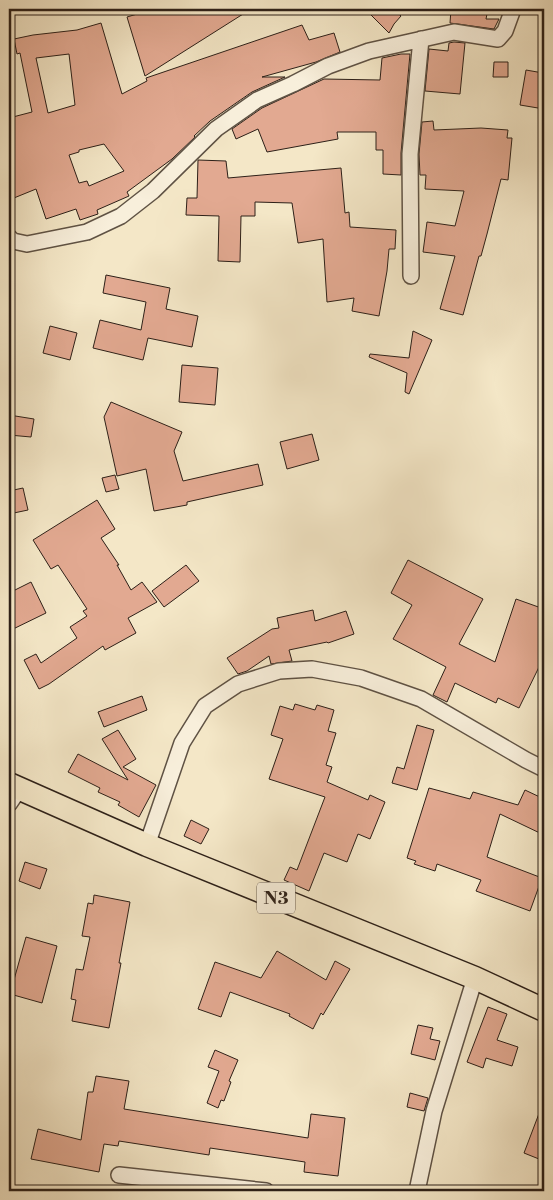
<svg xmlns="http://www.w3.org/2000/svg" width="553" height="1200" font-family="'Libre Bodoni',serif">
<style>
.building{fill:#e2a991;stroke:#2d2018;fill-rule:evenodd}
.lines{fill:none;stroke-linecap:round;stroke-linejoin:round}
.minor-casing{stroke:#5f5244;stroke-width:18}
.primary-casing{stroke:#2d2018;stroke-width:25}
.minor{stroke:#f8efdb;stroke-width:15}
.primary{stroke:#f4e7c7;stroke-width:22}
.labels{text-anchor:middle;stroke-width:4;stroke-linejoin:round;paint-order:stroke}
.shield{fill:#f8efdb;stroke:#6a5e52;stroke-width:1}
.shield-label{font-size:18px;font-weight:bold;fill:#2d2018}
</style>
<rect width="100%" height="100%" fill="#f4e7c7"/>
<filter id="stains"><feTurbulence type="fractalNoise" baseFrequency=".004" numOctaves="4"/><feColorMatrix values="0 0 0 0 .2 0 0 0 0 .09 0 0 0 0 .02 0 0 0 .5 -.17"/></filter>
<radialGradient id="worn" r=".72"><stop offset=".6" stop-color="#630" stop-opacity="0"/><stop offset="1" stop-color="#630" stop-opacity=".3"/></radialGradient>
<path class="building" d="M154,9H251L145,76L127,17Z
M365,9H393L401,16L394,24L389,33Z
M451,9H488L486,19H499L494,29L450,23Z
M101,23L122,94L147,81L146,78L302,25L309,40L334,33L340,52L316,62L262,77H285L252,92L210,121L194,136L195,137L172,159L127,192L129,196L97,210L98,214L80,220L76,209L46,219L36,189L9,200V118L32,112L20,53L17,54L14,39L33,35L77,30ZM69,54L75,105L48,113L36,58ZM104,144L124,171L89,186L87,181L79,183L69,155L79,152V150Z
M454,42L465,43L460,94L425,91L429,49L448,51L449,43Z
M401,54H410L401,153V175L383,174V150H376V132H337L338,139L267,152L258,129L236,139L232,129L262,108L324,79L380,80L382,58Z
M494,62H508V77H493Z
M526,70L543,73L541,83H544V109L520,105Z
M433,121L434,130L481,128L508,130L507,138H512L508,180L501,179L487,234L481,256H479L463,315L440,309L455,256L423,252L427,222L455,226L464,191L425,189L426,175H420L419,154L422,122Z
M198,160L226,161L228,178L341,168L345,213L349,212L350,227L396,230L395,249H389L387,271L379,316L352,311L354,298L327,302L323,239L298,243L292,203L255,202V216H241L240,262L218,261L219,216L186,215L187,198H197Z
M106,275L170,288L166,309L198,316L192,347L148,338L143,360L93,348L100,320L141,330L146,302L103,293Z
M50,326L77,333L70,360L43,353Z
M413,331L432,340L409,394L405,392L407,373L369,357L370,354L409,358Z
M182,365L218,368L215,405L179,402Z
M111,402L182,432L174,451L183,481L258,464L263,485L187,502V505L154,511L146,469L117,476L104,417Z
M9,415L34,419L31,437L9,435Z
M312,434L319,460L287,469L280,442Z
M115,475L119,489L106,492L102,478Z
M23,488L28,510L9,514V491Z
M97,500L115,529L101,538L119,565H117L131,590L142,582L157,602L128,618L136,633L105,650L103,646L49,684L39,689L24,660L36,654L41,663L77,638L70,627L87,616L83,611L87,609L58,565L51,569L33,540Z
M408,560L483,599L459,644L495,662L516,599L544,609V669L539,667L519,708L498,698L496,703L455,683L447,702L433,695L446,667L393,639L412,605L391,593Z
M186,565L199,581L164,607L152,591Z
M31,582L46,613L9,631V593Z
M313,610L315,621L346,611L354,634L328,643L327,642L289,650L292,661L271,664L269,656L247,671L238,674L227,658L272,629L279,628L277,618Z
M142,696L147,710L104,727L98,712Z
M295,704L315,710L317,705L334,710L328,731L336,733L326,765L332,767L327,782L368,800L370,795L385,802L370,839L358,834L347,862L324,853L309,891L284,880L290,867L297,870L325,797L269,779L283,739L271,735L280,706L293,710Z
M417,725L434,730L417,790L392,783L397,767L404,769Z
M118,730L136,759L123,767L156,785L139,817L118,805L120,802L98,792L100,788L68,772L78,754L128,780L102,739Z
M429,788L470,799L473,792L518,805L525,790L544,799V835L500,814L487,857L542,878L530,911L476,891L481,880L437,864L435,871L414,864L416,861L407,858Z
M191,820L209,829L201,844L184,836Z
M25,862L47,869L40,889L19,881Z
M94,895L130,902L119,963H121L109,1028L72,1021L76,1000L71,999L76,969L83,970L90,937L82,936L88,903L93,904Z
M26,937L57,946L42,1003L10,994Z
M277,951L326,980L335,961L350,969L323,1015L321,1013L313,1029L289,1016L290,1014L230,992L221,1017L198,1009L215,962L261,978Z
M488,1007L507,1014L497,1040L518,1047L512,1066L486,1058L483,1068L467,1062Z
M418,1025L433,1028L430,1039L440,1041L435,1060L411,1054Z
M215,1050L238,1060L229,1081L231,1082L224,1101L221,1100L218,1108L207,1103L219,1071L208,1067Z
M96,1076L129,1081L124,1109L308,1138L311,1114L345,1118L338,1176L304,1172L305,1162L210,1148L209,1155L119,1141L118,1146L104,1144L99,1172L31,1159L38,1129L81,1140L88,1092H93Z
M410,1093L428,1098L424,1111L407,1107Z
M543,1103L544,1145L539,1159L524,1153Z"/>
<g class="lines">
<defs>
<path id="minor" d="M9,237L13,241L27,244L87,232L121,216L153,191L216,129L257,100L293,84L328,66L369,51L454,32L498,39L505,31L513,9
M411,276L410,154L421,39
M9,804L20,788
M147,845L182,743L205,706L238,684L279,671L312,669L361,678L421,699L526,760L544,769
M119,1175L266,1191
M417,1191L434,1111L475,978"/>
<path id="primary" d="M9,784L147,845L475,978L544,1010"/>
</defs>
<use href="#minor" class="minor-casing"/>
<use href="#primary" class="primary-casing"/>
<use href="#minor" class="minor"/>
<use href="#primary" class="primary"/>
</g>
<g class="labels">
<rect class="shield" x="257" y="882.5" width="38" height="31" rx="4"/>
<g class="shield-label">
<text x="276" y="904">N3</text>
</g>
</g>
<rect width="553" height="1200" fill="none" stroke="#f4e7c7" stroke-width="30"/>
<rect x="10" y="10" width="533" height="1180" fill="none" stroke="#2d2018" stroke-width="2.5"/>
<rect x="15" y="15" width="523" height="1170" fill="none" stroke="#2d2018"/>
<rect width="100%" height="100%" filter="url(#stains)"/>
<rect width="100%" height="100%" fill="url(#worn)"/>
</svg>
